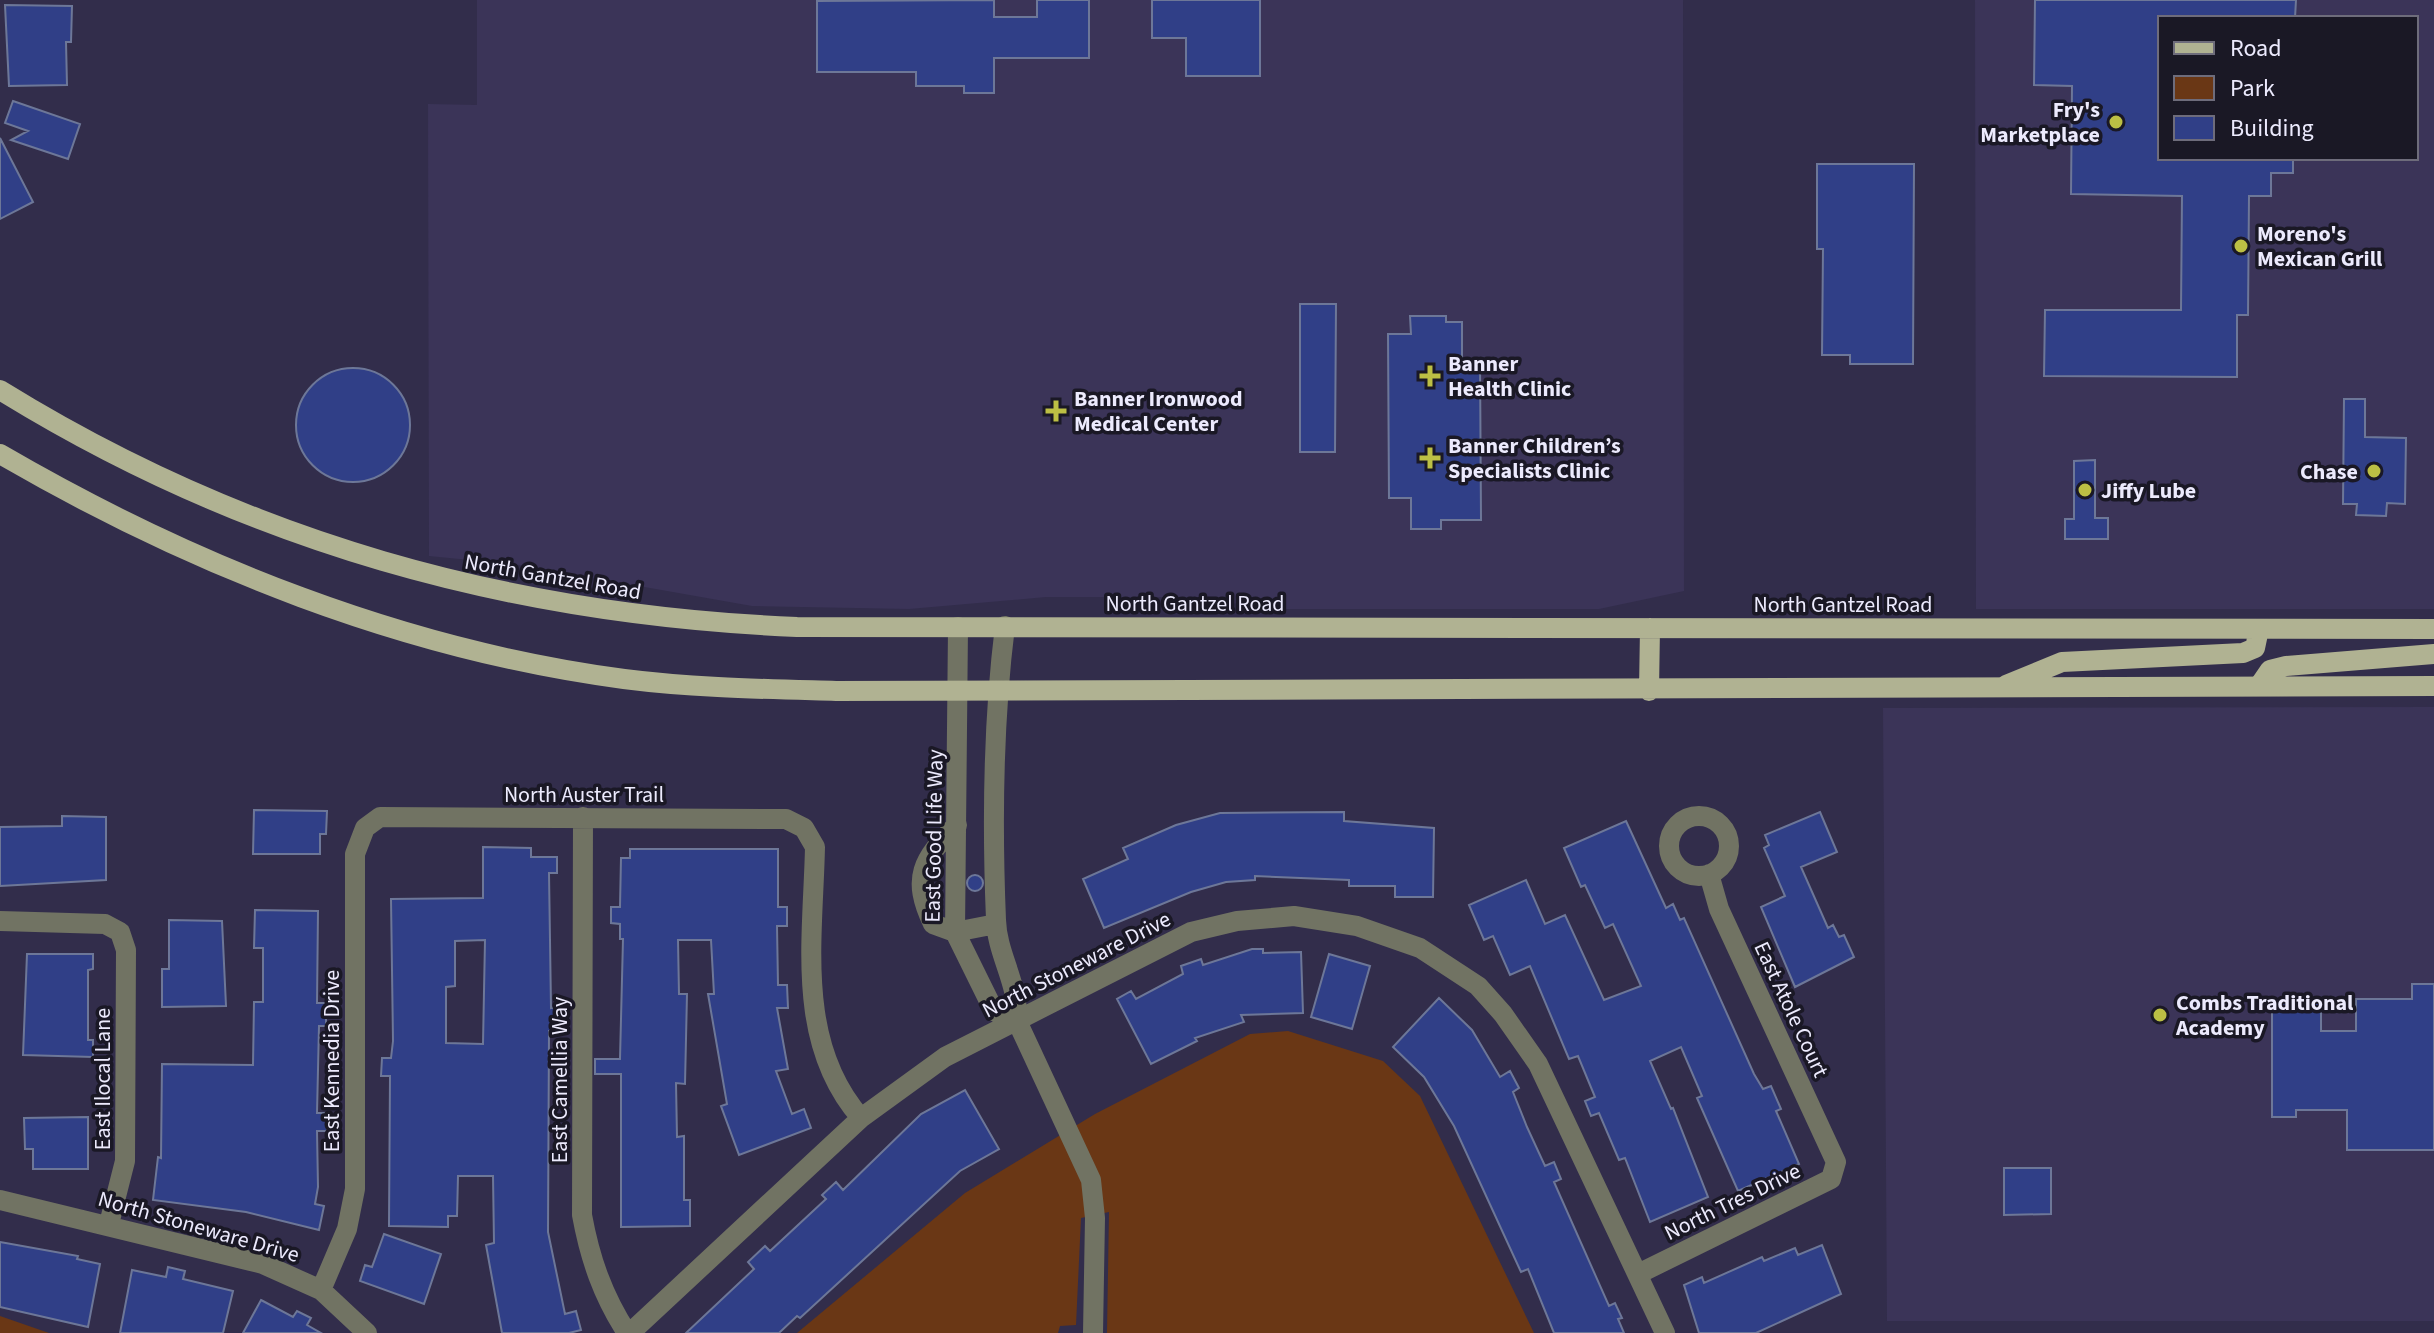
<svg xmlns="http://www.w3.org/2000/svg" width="2434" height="1333" font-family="'Source Sans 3',sans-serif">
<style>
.built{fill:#3b3458;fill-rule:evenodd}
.green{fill:#6a3715}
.building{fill:#303f87;stroke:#6d7798;stroke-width:2;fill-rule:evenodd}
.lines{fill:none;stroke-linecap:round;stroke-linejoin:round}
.minor{stroke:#717363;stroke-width:20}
.primary{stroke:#b0b292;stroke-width:20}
.poi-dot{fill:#bcbf44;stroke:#1a1825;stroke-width:3}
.labels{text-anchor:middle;stroke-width:7;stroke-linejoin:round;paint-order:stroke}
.poi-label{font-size:22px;font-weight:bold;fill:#eceafd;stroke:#1a1825;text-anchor:start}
.street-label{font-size:22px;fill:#eceafd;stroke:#1a1825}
</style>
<rect width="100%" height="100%" fill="#322d4b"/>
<path class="built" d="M477,0H1683L1684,591L1599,609H1277L1185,597H1046L909,609L752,606L520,565L429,556L428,104L477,105Z
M1975,0H2434V609H1976ZM2160,18H2416V158H2160Z
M2434,707V1321H1887L1883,708Z"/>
<path class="green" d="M1288,1031L1383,1061L1420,1096L1534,1333H1107L1109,1212L1081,1218L1076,1325L1060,1326L1058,1333H797L965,1193L1095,1114L1250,1034Z
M0,1316L49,1333H0Z"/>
<path class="building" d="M994,0V17H1037V0H1089V58H994V93H964V86H916V72H817V1Z
M1152,0H1260V76H1186V38H1152Z
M2035,0H2296L2295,18H2160V158H2293V173H2271V196H2249L2248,315H2237V377L2044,376L2045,310H2181L2182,196L2071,194L2072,86L2034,85Z
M5,5L72,6L71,42H66L67,85L9,86Z
M13,101L80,124L68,159L11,140L28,131L5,123Z
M0,138L33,202L0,219Z
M1817,164H1914L1913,364H1850V355H1822L1823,249H1817Z
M1300,304H1336L1335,452H1300Z
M1410,316H1446V322H1462V359H1480L1481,520H1441V529H1411V498H1389L1388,334H1411Z
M296 425a57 57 0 1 1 114 0a57 57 0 1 1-114 0Z
M2344,399H2365V437L2406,438L2405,504L2387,503L2386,516L2356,515L2357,504H2343Z
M2095,460V518H2108V539H2065V519H2074V461Z
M254,810L327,811L326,834H320V854H253Z
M1344,812V821L1434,828L1433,897H1395V886H1349V880L1255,876V880L1226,882L1191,892L1104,928L1083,879L1128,859L1123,848L1176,825L1220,813Z
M1820,812L1837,852L1801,867L1828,928L1833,925L1839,937L1844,935L1854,957L1795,987L1761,907L1785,896L1764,848L1769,845L1765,835Z
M62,816L106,817V880L0,886V827L62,826Z
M1626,821L1666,908L1673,904L1680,920L1684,918L1754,1074L1763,1089L1771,1086L1781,1109L1776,1111L1799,1164L1738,1191L1697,1098L1702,1096L1681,1047L1650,1061L1671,1109L1673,1108L1708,1197L1650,1222L1625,1158L1619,1160L1599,1113L1591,1116L1585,1101L1595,1097L1578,1056L1569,1059L1530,966L1510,975L1493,936L1484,940L1469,905L1526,880L1545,924L1565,915L1604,1000L1641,986L1613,924L1605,928L1585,885L1581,887L1564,848Z
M483,847L531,848V857H557V873H549L551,1008L557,1007L558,1031H549L548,1232L565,1314L576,1311L581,1330L569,1333H502L486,1245L494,1243L493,1176H458L457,1216H448V1227L389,1226L390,1076H381L382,1058H391L393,1041L391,899L483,898ZM485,940L483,1044L446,1043V987L455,986V941Z
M630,849H778V907H787V926H777L778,985H787L788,1008H777L788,1069L776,1071L792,1114L804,1109L811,1128L739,1155L721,1106L727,1104L708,994H714L711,940H678L679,994H687L685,1084L676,1083L677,1137L684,1136V1200H690V1226L621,1227V1074H595V1059H620L623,939H620V924L611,923V907H620L621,858H630Z
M967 883a8 8 0 1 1 16 0a8 8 0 1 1-16 0Z
M255,910L318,911L317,1003H326V1026H319L317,1113H327V1131H317L318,1187L315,1204L324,1206L319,1230L246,1212L153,1200L158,1157L161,1158L162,1064L253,1065L254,1002H263V948H254Z
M169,920L222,921L226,1006L162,1007V969H169Z
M1252,949H1263V953L1301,952L1303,1013L1241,1015L1244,1022L1195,1038L1197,1041L1151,1064L1117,999L1131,991L1136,999L1183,974L1181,966L1201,959L1203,965Z
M27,954H93V969L88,970V1040H93V1057L23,1055Z
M1329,954L1370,966L1352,1029L1311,1017Z
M2412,984H2434V1150H2347V1110H2296V1117H2272V999H2321V1031H2356V999H2412Z
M1439,998L1472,1030L1500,1077L1510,1071L1519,1088L1513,1092L1527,1127L1545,1166L1554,1162L1561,1179L1554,1182L1609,1306L1615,1303L1622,1318L1618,1319L1624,1333H1554L1528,1269L1521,1272L1454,1126L1424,1077L1393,1047Z
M965,1090L999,1149L960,1171L800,1318L797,1316L779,1333H686L754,1269L748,1262L765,1246L770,1251L826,1199L822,1195L836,1182L843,1190L921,1114Z
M88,1117V1169H33V1149H25L24,1118Z
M2004,1168H2051V1214L2004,1215Z
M384,1234L441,1254L424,1304L360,1281L365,1265L372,1267Z
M0,1242L78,1256L77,1259L100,1264L88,1327L0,1307Z
M1822,1245L1841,1294L1756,1333H1699L1684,1285L1702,1277L1704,1283L1762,1257L1764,1261L1795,1248L1798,1255Z
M168,1267L185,1271L183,1279L233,1291L223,1333H120L132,1270L166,1277Z
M261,1300L293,1317L297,1311L311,1318L307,1325L321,1333H243Z"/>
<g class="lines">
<path class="minor" d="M1005,626C993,722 992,823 996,920C997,955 1019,983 1017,1021L1091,1180L1095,1218L1093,1333
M958,627L955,932L994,1011L1017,1021
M1669 846a30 30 0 1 1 60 0a30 30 0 1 1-60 0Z
M583,817L582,1215C590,1259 603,1296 627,1333
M957,825C922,859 911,878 933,924L955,932L996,924
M0,921L105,924L120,932L126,950L125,1161L109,1224
M0,1200L263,1264L321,1290L367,1333
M1638,1274L1831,1179L1836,1162L1719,909L1709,874
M321,1290L347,1229L355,1189V854L365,828L380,817L786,819L804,828L815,847C813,940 795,1043 861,1118
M630,1333L861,1118L945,1057L1191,932L1237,921L1294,916L1357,926L1420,948L1478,986L1503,1014L1538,1064L1665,1333"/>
<path class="primary" d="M0,390C246,542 509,615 797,627L2434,629
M0,454C191,565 404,650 624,679C694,688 765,689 836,691L2434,686
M2006,685L2062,662L2243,653L2255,648L2259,629
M2259,686L2270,670L2286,666L2434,654
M1649,691L1650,628"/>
</g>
<g class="poi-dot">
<circle cx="2116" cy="122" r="8"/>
<circle cx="2241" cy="246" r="8"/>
<path d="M1426 364h8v8h8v8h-8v8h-8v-8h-8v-8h8z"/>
<path d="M1052 399h8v8h8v8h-8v8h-8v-8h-8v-8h8z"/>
<path d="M1426 446h8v8h8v8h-8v8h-8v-8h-8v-8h8z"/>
<circle cx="2374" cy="471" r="8"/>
<circle cx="2085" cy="490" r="8"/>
<circle cx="2160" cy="1015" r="8"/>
</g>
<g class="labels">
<g class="poi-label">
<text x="2100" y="117" text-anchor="end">Fry's<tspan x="2100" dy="25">Marketplace</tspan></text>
<text x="2257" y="241">Moreno's<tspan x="2257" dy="25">Mexican Grill</tspan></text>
<text x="1448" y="371">Banner<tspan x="1448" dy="25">Health Clinic</tspan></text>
<text x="1074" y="406">Banner Ironwood<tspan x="1074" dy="25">Medical Center</tspan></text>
<text x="1448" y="453">Banner Children’s<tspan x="1448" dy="25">Specialists Clinic</tspan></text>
<text x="2358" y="479" text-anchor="end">Chase</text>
<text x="2101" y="498">Jiffy Lube</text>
<text x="2176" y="1010">Combs Traditional<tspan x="2176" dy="25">Academy</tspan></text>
</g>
<g class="street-label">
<text transform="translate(553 576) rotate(10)" y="8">North Gantzel Road</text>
<text x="1195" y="611">North Gantzel Road</text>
<text x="1843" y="612">North Gantzel Road</text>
<text x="584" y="802">North Auster Trail</text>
<text transform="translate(933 836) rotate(-89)" y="8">East Good Life Way</text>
<text transform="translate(1076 964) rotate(-27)" y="8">North Stoneware Drive</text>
<text transform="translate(1792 1009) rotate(65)" y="8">East Atole Court</text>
<text transform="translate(331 1061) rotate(-90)" y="8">East Kennedia Drive</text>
<text transform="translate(102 1079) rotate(-90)" y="8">East Ilocal Lane</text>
<text transform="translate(559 1080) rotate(-90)" y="8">East Camellia Way</text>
<text transform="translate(1732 1201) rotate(-26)" y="8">North Tres Drive</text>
<text transform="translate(199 1226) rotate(16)" y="8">North Stoneware Drive</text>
</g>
</g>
<rect x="2158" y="16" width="260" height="144" fill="#1a1825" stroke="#6e6c7b" stroke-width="2"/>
<rect x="2174" y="42" width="40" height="12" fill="#b0b292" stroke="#6e6c7b" stroke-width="2"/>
<text x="2230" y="56" font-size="24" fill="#eceafd">Road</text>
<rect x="2174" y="76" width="40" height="24" fill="#6a3715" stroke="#6e6c7b" stroke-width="2"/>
<text x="2230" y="96" font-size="24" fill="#eceafd">Park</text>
<rect x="2174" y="116" width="40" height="24" fill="#303f87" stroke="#6e6c7b" stroke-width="2"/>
<text x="2230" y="136" font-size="24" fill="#eceafd">Building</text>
</svg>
